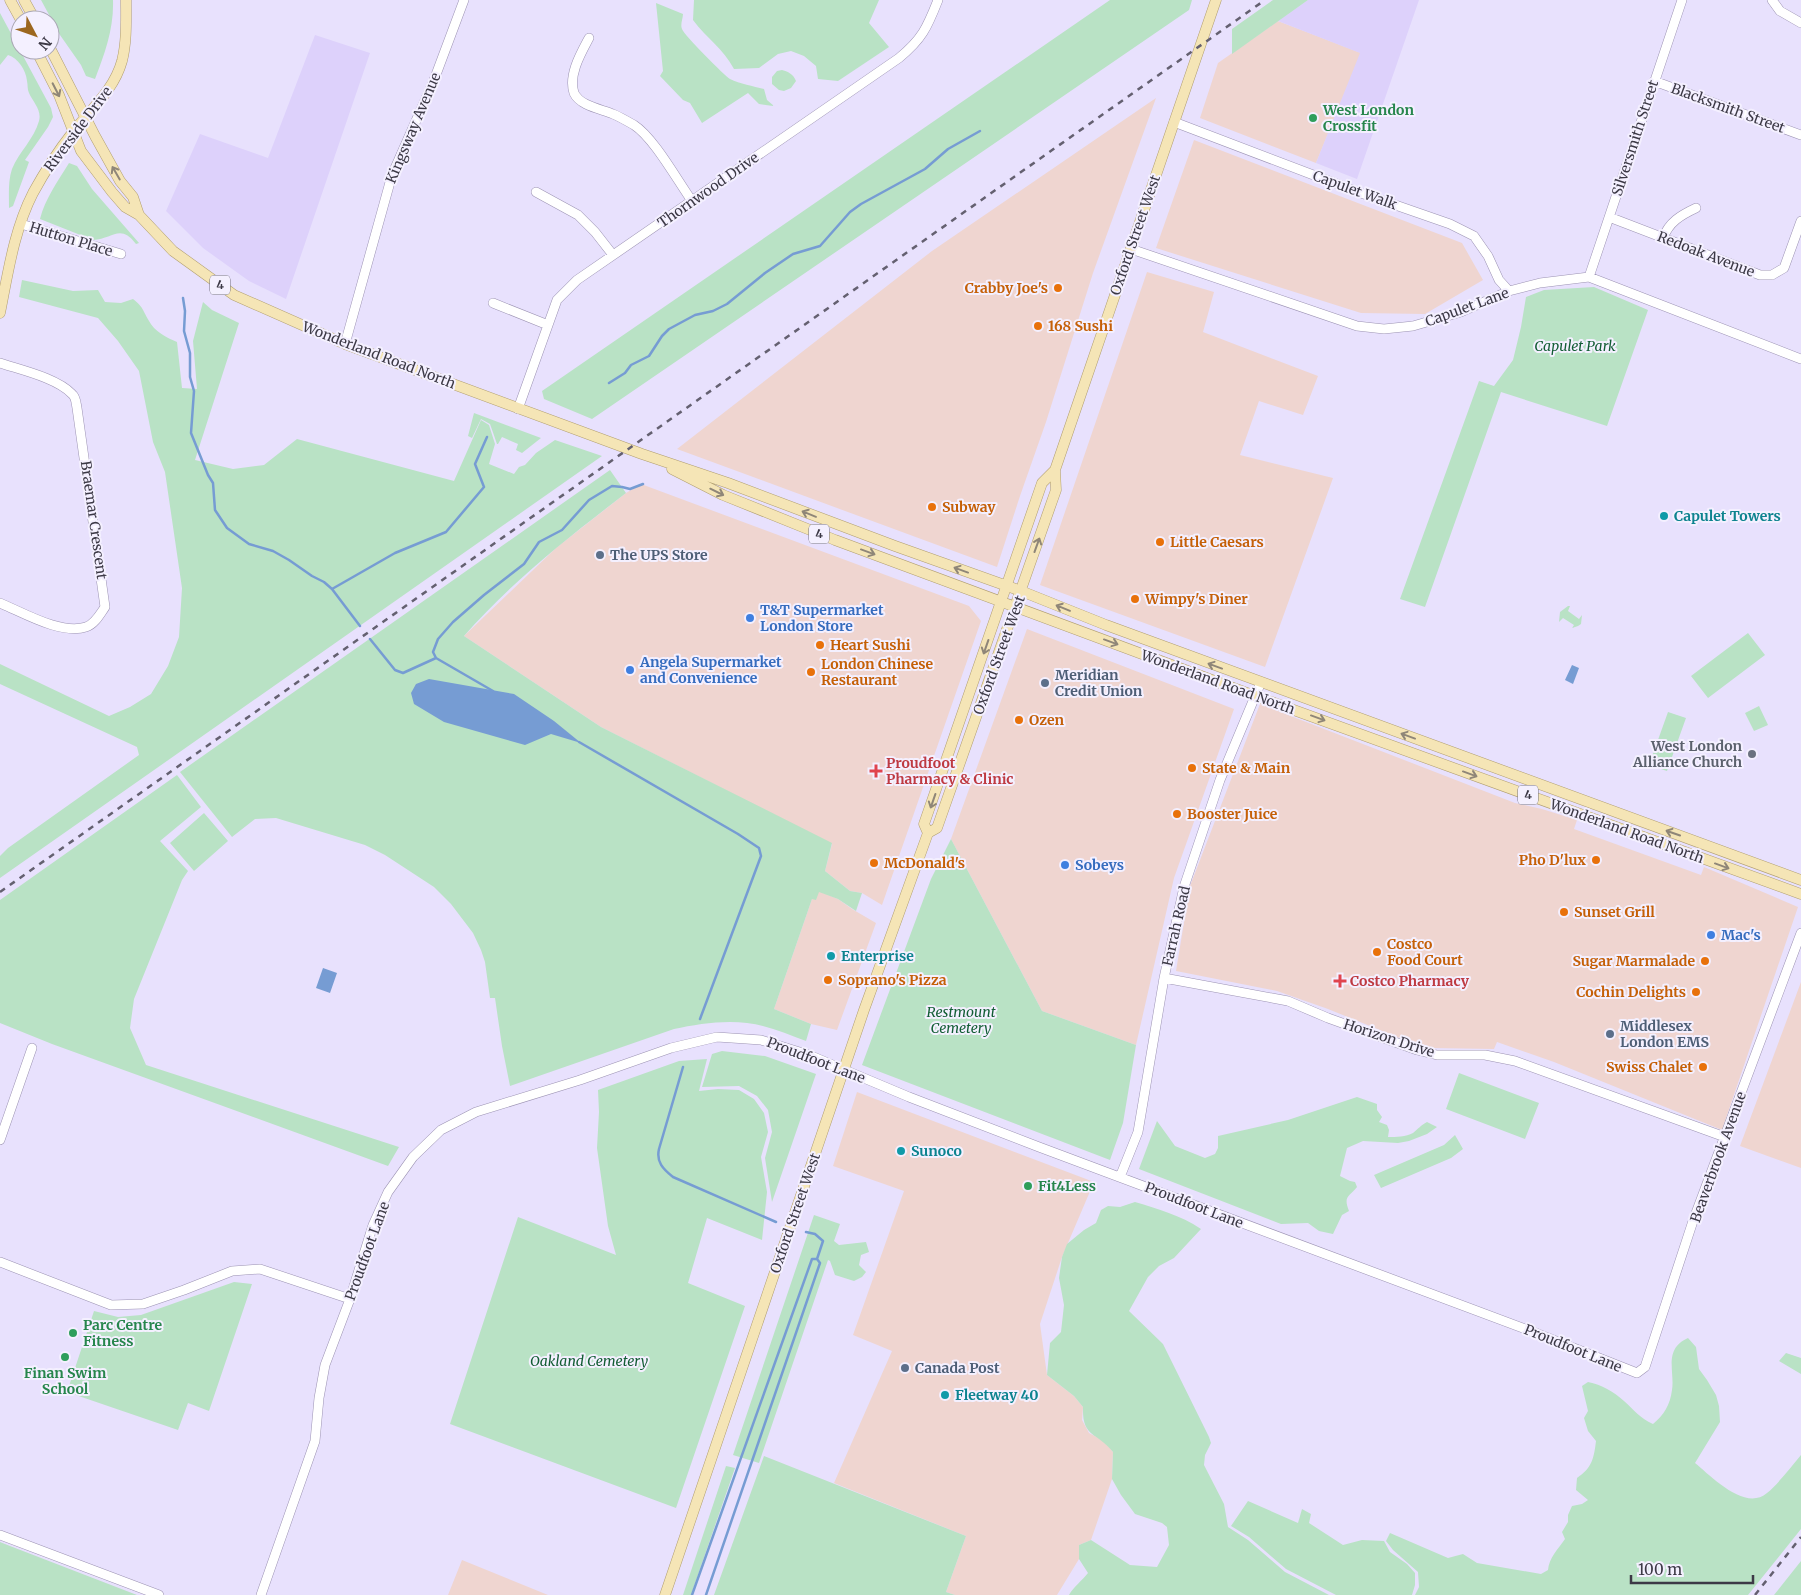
<svg xmlns="http://www.w3.org/2000/svg" width="1801" height="1595" font-family="Merriweather,serif">
<style>
.commercial{fill:#efd5d0}
.built{fill:#ddd1fb}
.green{fill:#b9e2c5}
.water{fill:#769cd3}
.lines{fill:none;stroke-linecap:round;stroke-linejoin:round}
.stream{stroke:#769cd3;stroke-width:2.5}
.minor-casing{stroke:#9c93b3;stroke-width:10}
.major-casing{stroke:#b09e6f;stroke-width:11}
.minor{stroke:#fff;stroke-width:9}
.major{stroke:#f5e5b6;stroke-width:10}
.rail{stroke:#646070;stroke-width:2.5;stroke-dasharray:6 6;stroke-linecap:butt}
.oneway{stroke:#8f8678}
.leisure-dot{fill:#2e9e5b;stroke:#f4f0ff;stroke-width:2}
.food-dot{fill:#e8710a;stroke:#f4f0ff;stroke-width:2}
.culture-dot{fill:#0f9aa8;stroke:#f4f0ff;stroke-width:2}
.service-dot{fill:#5c6f8a;stroke:#f4f0ff;stroke-width:2}
.shop-dot{fill:#3f7fe0;stroke:#f4f0ff;stroke-width:2}
.worship-dot{fill:#6b7280;stroke:#f4f0ff;stroke-width:2}
.health-dot{fill:#e0444e;stroke:#f4f0ff;stroke-width:2}
.labels{text-anchor:middle;stroke-width:4;stroke-linejoin:round;paint-order:stroke}
.shield{fill:#f4f0ff;stroke:#73707e;stroke-width:1}
.shield-label{font-size:12px;font-weight:bold;fill:#3c3946}
.street-label{font-size:14px;fill:#3c3946;stroke:#f4f0ff}
.leisure-label{font-size:14px;font-weight:bold;fill:#27864d;stroke:#f4f0ff;text-anchor:start}
.food-label{font-size:14px;font-weight:bold;fill:#c56008;stroke:#f4f0ff;text-anchor:start}
.park-label{font-size:14px;font-style:italic;fill:#125d34;stroke:#f4f0ff}
.culture-label{font-size:14px;font-weight:bold;fill:#0d838f;stroke:#f4f0ff;text-anchor:start}
.service-label{font-size:14px;font-weight:bold;fill:#4e5e75;stroke:#f4f0ff;text-anchor:start}
.shop-label{font-size:14px;font-weight:bold;fill:#366cbe;stroke:#f4f0ff;text-anchor:start}
.worship-label{font-size:14px;font-weight:bold;fill:#5b616d;stroke:#f4f0ff;text-anchor:end}
.health-label{font-size:14px;font-weight:bold;fill:#be3a42;stroke:#f4f0ff;text-anchor:start}
</style>
<rect width="100%" height="100%" fill="#e8e1fd"/>
<path class="commercial" d="M1278,21L1361,53L1316,163L1200,118L1218,63Z
M1156,98L1093,273L1046,422L1020,496L997,567L677,449L932,251Z
M1194,140L1462,243L1483,280L1425,314L1361,313L1156,248Z
M1147,272L1214,292L1203,332L1318,376L1303,415L1259,401L1240,455L1333,478L1265,667L1040,585Z
M641,484L969,606L981,621L882,905L862,893L850,891L825,871L832,844L601,727L464,636L556,548L626,493Z
M1027,629L1234,709L1174,878L1136,1045L1042,1011L951,839Z
M1260,704L1515,803L1542,809L1577,820L1574,829L1701,875L1704,867L1798,907L1722,1130L1554,1062L1497,1042L1494,1049L1433,1048L1402,1039L1328,1009L1277,991L1176,971L1190,886Z
M819,891L838,899L852,909L876,923L837,1030L811,1024L774,1009L812,899Z
M1801,982V1168L1740,1146Z
M857,1092L1094,1182L1062,1257L1040,1324L1047,1375L1074,1396L1083,1407L1082,1420L1089,1433L1104,1441L1113,1452L1112,1479L1091,1540L1079,1545V1559L1057,1595H955L946,1592L966,1536L834,1483L892,1351L853,1335L904,1191L833,1166Z
M462,1560L548,1595H448Z"/>
<path class="built" d="M1308,0H1419L1357,179L1316,163L1360,53L1278,21Z
M315,35L370,53L286,299L249,281L203,248L166,211L200,134L268,158Z"/>
<path class="green" d="M41,0H113C114,28 105,53 95,79L86,76L81,65L60,35Z
M694,0H879L869,23L889,47L838,81L818,79L816,66L804,56L791,51L778,54L759,68L734,69C723,48 707,39 693,20Z
M1110,0H1192L1189,10L592,419L544,399L542,391Z
M1273,0H1308L1232,54V29Z
M656,3L683,14C683,18 680,25 682,29C683,34 725,76 730,79C740,84 753,86 764,89L767,100L774,106L759,104L748,93L702,123L690,103L683,100L660,76L663,71Z
M0,13L51,108L53,117L48,127L25,160L29,162L13,206L9,208C9,194 8,181 12,169C19,152 34,139 39,121C42,110 33,102 29,93C27,89 28,85 27,81C26,70 18,58 8,55L0,65Z
M782,70C789,72 793,74 796,81L791,88L784,91L779,90L772,84V77L777,71Z
M69,163L77,166L92,189L139,243L136,244C120,223 113,239 93,240L40,219C45,199 58,181 69,163Z
M22,280L73,291L98,290L105,302L121,303L133,299C144,308 142,309 149,321C154,331 167,338 177,342L182,388L197,389L193,341L203,302L212,310L239,323L195,460L233,469L264,465L297,439L454,481L481,420L489,425L495,444L489,464L514,474L519,467L525,465L536,453L555,440L602,456L0,878V856L8,848L139,755L137,747L0,684V664L109,716L130,707L151,694L168,666L179,637L182,588L165,472L153,442L139,371L118,341L98,318L19,297Z
M1594,287L1648,310L1607,426L1501,392L1425,607L1400,599L1479,381L1494,386L1513,360L1521,327L1526,297L1544,290Z
M474,413L541,438L522,453L516,450L518,444L502,437L498,444H497L490,424L481,419L472,438L468,436Z
M610,470L626,493C569,537 511,582 464,636L601,727L832,843L825,871L850,891L862,893L856,911L838,899L819,892L816,900L812,899L774,1009L811,1024L806,1041C787,1034 767,1025 747,1023C724,1020 697,1024 674,1029L510,1086L502,1046L495,998H490L485,962L481,950L473,933L451,904L434,887L385,855L365,845L276,818L255,819L232,837L180,772Z
M1568,606H1570L1568,611L1579,619L1582,615L1581,624L1578,626L1572,628L1574,625L1563,618L1559,622L1560,612Z
M1748,633L1765,655L1708,698L1691,676Z
M1759,706L1768,725L1754,731L1745,713Z
M1668,712L1686,718L1667,771L1649,765Z
M177,775L201,807L160,841L188,871L182,880L134,999L130,1028L146,1065L399,1147L388,1166L52,1044L0,1023V900Z
M204,813L228,841L194,871L170,843Z
M951,839L1042,1011L1136,1045L1123,1123L1110,1160L862,1065L931,879Z
M722,1051L765,1056L816,1074L772,1202L765,1158L772,1132L768,1110L757,1096L739,1086L702,1087L712,1054Z
M707,1059L699,1091L718,1089L739,1090L754,1099L764,1113L768,1132L761,1157L767,1192L762,1240L707,1218L688,1283L745,1306L676,1508L450,1424L518,1217L616,1255L608,1226L597,1148L599,1112L598,1090L679,1061Z
M1459,1073L1539,1103L1525,1139L1446,1109Z
M1357,1097L1377,1104V1110L1382,1117L1379,1122L1387,1125L1389,1130L1388,1137C1396,1137 1406,1137 1413,1133C1418,1129 1421,1125 1427,1122L1437,1127L1427,1134L1409,1141L1398,1143L1363,1141L1347,1148L1340,1176L1350,1181L1355,1182L1357,1187C1349,1197 1343,1196 1349,1211L1342,1215L1333,1234L1319,1231L1308,1223L1281,1224L1139,1169L1157,1121L1175,1146L1205,1158L1215,1154L1218,1148V1136L1288,1120Z
M1455,1135L1463,1149L1451,1158L1381,1188L1374,1175L1444,1145Z
M1135,1202C1158,1209 1180,1215 1201,1229L1174,1258L1159,1266L1148,1277L1129,1311L1163,1344L1209,1437L1211,1443L1205,1455L1204,1465L1224,1504L1228,1527L1248,1540L1285,1572L1329,1595H1069C1074,1586 1082,1581 1088,1573L1079,1559V1545L1091,1540L1130,1565L1157,1567L1169,1545L1167,1527L1162,1523L1135,1514L1121,1495L1112,1479L1113,1452C1096,1431 1082,1438 1083,1407L1074,1396L1047,1375L1050,1343L1061,1332L1064,1305L1059,1278L1062,1257L1067,1244L1084,1230L1096,1223L1101,1210L1108,1206L1120,1207Z
M814,1215L840,1224L834,1241L839,1245L866,1242L869,1252L861,1255L859,1265L866,1272L862,1277L854,1281L835,1275L830,1261L828,1260L759,1463L733,1455Z
M234,1282L252,1284L209,1411L188,1403L178,1430L67,1392L94,1311L118,1317L141,1315Z
M1688,1338L1696,1347L1699,1369L1707,1380L1716,1395L1719,1406L1720,1422L1695,1463C1711,1476 1745,1512 1767,1493C1778,1484 1791,1467 1801,1455V1529L1748,1595H1415L1419,1587L1418,1572L1393,1550L1386,1541L1390,1533L1448,1558L1463,1554L1477,1563L1541,1574L1548,1570C1549,1558 1558,1549 1565,1539L1562,1532L1568,1522V1515L1572,1506L1582,1504L1588,1500L1576,1490L1577,1478C1592,1468 1594,1458 1596,1441L1588,1431L1584,1418L1588,1411L1582,1386L1588,1382C1602,1385 1613,1391 1624,1401C1634,1410 1640,1418 1653,1424C1664,1415 1670,1405 1672,1390C1675,1372 1663,1349 1688,1338Z
M1786,1353L1801,1358V1374L1779,1361Z
M764,1456L966,1536L946,1592L955,1595H714Z
M726,1466L735,1468L691,1595H683Z
M1248,1501L1298,1523L1302,1509L1311,1514L1309,1523L1343,1545L1362,1540L1384,1541L1390,1552L1407,1564L1415,1573V1585L1412,1595H1336L1286,1569L1249,1537L1231,1526Z
M0,1542L10,1546L137,1595H0Z
M1801,1561V1595H1774Z"/>
<path class="water" d="M1572,665L1579,668L1573,684L1565,680Z
M429,679L514,694L554,721L581,743L551,734L525,745L444,722L414,704L411,693L416,684Z
M323,968L337,973L330,993L316,988Z"/>
<g class="lines">
<path class="stream" d="M183,298L185,311L184,331L190,353V377L194,391L191,433L208,475L213,483L215,510L227,528L249,544L273,551L289,560L312,576L324,582L332,589L360,626
M609,383L625,373L631,365L649,356L662,336L669,329L695,315L713,311L727,304L765,273L793,254L820,246L850,212L861,204L925,169L948,149L980,131
M332,589L395,553L446,532L484,487L475,464L487,437
M370,639L395,670L403,673L436,658
M493,691L436,658L433,652L438,639L453,622L484,595L524,564L539,542L562,530L589,500L612,486L622,487L630,489L643,484
M579,742L738,834L759,848L761,856L700,1019
M683,1067L659,1149C656,1162 663,1169 673,1177L776,1222
M692,1595L812,1259H817L823,1241L815,1234L806,1232
M706,1595L820,1263L817,1259"/>
<defs>
<path id="minor" d="M1772,0L1780,11L1801,23
M589,38C581,53 568,75 574,93C580,106 601,109 613,114C620,117 627,121 634,125C654,138 677,180 692,201
M1654,81L1801,135
M1174,122L1358,192L1450,224L1474,236L1488,256L1499,280L1509,291
M536,192L578,215L595,232L613,255
M1609,217L1760,275H1772L1784,268L1801,221
M21,224L121,254
M1663,238C1669,222 1681,215 1696,208
M1131,249L1357,326L1384,329L1413,326L1461,312L1509,291L1540,283L1589,277L1801,359
M1589,277L1682,0
M493,303L548,325
M345,344L392,175L434,80L464,0
M0,363C21,370 57,378 72,394C76,397 76,403 77,408L105,607C100,614 95,624 86,627C61,635 24,613 0,603
M518,409L557,300L577,280L899,58C922,39 927,28 938,0
M1164,978L1288,1001L1328,1018L1417,1050L1437,1055H1485L1515,1061L1725,1137
M0,1140L32,1048
M1120,1177L1138,1132L1164,978L1184,887L1220,780L1261,682
M0,1262L111,1305L143,1304L184,1290L232,1271L260,1269L350,1299
M0,1535L159,1595
M261,1595L315,1441L319,1398L325,1365L350,1299L373,1225L388,1192L413,1157L441,1130L476,1112L580,1080L671,1048L717,1037L761,1040L809,1055L909,1097L1039,1147L1528,1330L1637,1373L1645,1367L1693,1221L1801,933"/>
<path id="major" d="M10,0L21,20
M24,0L35,20
M50,48L95,136L120,181L133,197L139,215
M36,50L59,95L81,151L112,192L125,207L139,215L173,251L234,295L345,344L642,454L728,483L895,546L1021,591L1106,625L1801,880
M0,313C8,273 14,230 33,193C45,171 58,151 73,132C91,109 114,90 122,61C127,41 126,20 126,0
M672,469L723,495L835,540L1255,696L1801,894
M928,833L937,828L1056,490L1055,470L1216,0
M665,1595L864,1010L928,833L924,824L1042,483L1055,470"/>
</defs>
<use href="#minor" class="minor-casing"/>
<use href="#major" class="major-casing"/>
<use href="#minor" class="minor"/>
<use href="#major" class="major"/>
<path class="rail" d="M0,892L1265,0
M1755,1595L1801,1537"/>
</g>
<defs><path id="oneway-shaft" d="M-6 0H5M1.5-3L5.5 0L1.5 3" fill="none" stroke-width="1.6" stroke-linecap="round" stroke-linejoin="round" transform="scale(1.25)"/></defs>
<g class="oneway">
<use href="#oneway-shaft" transform="translate(56 90) rotate(63)"/>
<use href="#oneway-shaft" transform="translate(116 173) rotate(-120)"/>
<use href="#oneway-shaft" transform="translate(717 492) rotate(26)"/>
<use href="#oneway-shaft" transform="translate(809 514) rotate(-158)"/>
<use href="#oneway-shaft" transform="translate(1037 545) rotate(-70)"/>
<use href="#oneway-shaft" transform="translate(868 552) rotate(20)"/>
<use href="#oneway-shaft" transform="translate(961 570) rotate(-160)"/>
<use href="#oneway-shaft" transform="translate(1063 608) rotate(-158)"/>
<use href="#oneway-shaft" transform="translate(1111 642) rotate(20)"/>
<use href="#oneway-shaft" transform="translate(986 647) rotate(109)"/>
<use href="#oneway-shaft" transform="translate(1215 666) rotate(-160)"/>
<use href="#oneway-shaft" transform="translate(1318 718) rotate(20)"/>
<use href="#oneway-shaft" transform="translate(1408 736) rotate(-160)"/>
<use href="#oneway-shaft" transform="translate(1470 774) rotate(20)"/>
<use href="#oneway-shaft" transform="translate(933 801) rotate(109)"/>
<use href="#oneway-shaft" transform="translate(1673 833) rotate(-161)"/>
<use href="#oneway-shaft" transform="translate(1722 866) rotate(20)"/>
</g>
<g class="leisure-dot">
<circle cx="1313" cy="118" r="5"/>
<circle cx="1028" cy="1186" r="5"/>
<circle cx="73" cy="1333" r="5"/>
<circle cx="65" cy="1357" r="5"/>
</g>
<g class="food-dot">
<circle cx="1058" cy="288" r="5"/>
<circle cx="1038" cy="326" r="5"/>
<circle cx="932" cy="507" r="5"/>
<circle cx="1160" cy="542" r="5"/>
<circle cx="1135" cy="599" r="5"/>
<circle cx="820" cy="645" r="5"/>
<circle cx="811" cy="672" r="5"/>
<circle cx="1019" cy="720" r="5"/>
<circle cx="1192" cy="768" r="5"/>
<circle cx="1177" cy="814" r="5"/>
<circle cx="1596" cy="860" r="5"/>
<circle cx="874" cy="863" r="5"/>
<circle cx="1564" cy="912" r="5"/>
<circle cx="1377" cy="952" r="5"/>
<circle cx="1705" cy="961" r="5"/>
<circle cx="828" cy="980" r="5"/>
<circle cx="1696" cy="992" r="5"/>
<circle cx="1703" cy="1067" r="5"/>
</g>
<g class="culture-dot">
<circle cx="1664" cy="516" r="5"/>
<circle cx="831" cy="956" r="5"/>
<circle cx="901" cy="1151" r="5"/>
<circle cx="945" cy="1395" r="5"/>
</g>
<g class="service-dot">
<circle cx="600" cy="555" r="5"/>
<circle cx="1045" cy="683" r="5"/>
<circle cx="1610" cy="1034" r="5"/>
<circle cx="905" cy="1368" r="5"/>
</g>
<g class="shop-dot">
<circle cx="750" cy="618" r="5"/>
<circle cx="630" cy="670" r="5"/>
<circle cx="1065" cy="865" r="5"/>
<circle cx="1711" cy="935" r="5"/>
</g>
<circle class="worship-dot" cx="1752" cy="754" r="5"/>
<g class="health-dot">
<path d="M873.5 763.5h5v5h5v5h-5v5h-5v-5h-5v-5h5z"/>
<path d="M1337.5 973.5h5v5h5v5h-5v5h-5v-5h-5v-5h5z"/>
</g>
<g class="labels">
<g class="shield">
<rect x="210" y="275.5" width="20" height="19" rx="4"/>
<rect x="809" y="524.5" width="20" height="19" rx="4"/>
<rect x="1518" y="785.5" width="20" height="19" rx="4"/>
</g>
<g class="shield-label">
<text x="220" y="289">4</text>
<text x="819" y="538">4</text>
<text x="1528" y="799">4</text>
</g>
<g class="street-label">
<text transform="translate(1728 108) rotate(20)" y="5">Blacksmith Street</text>
<text transform="translate(413 128) rotate(-67)" y="5">Kingsway Avenue</text>
<text transform="translate(78 129) rotate(-53)" y="5">Riverside Drive</text>
<text transform="translate(1635 138) rotate(-72)" y="5">Silversmith Street</text>
<text transform="translate(708 190) rotate(-35)" y="5">Thornwood Drive</text>
<text transform="translate(1355 190) rotate(20)" y="5">Capulet Walk</text>
<text transform="translate(1135 235) rotate(-71)" y="5">Oxford Street West</text>
<text transform="translate(71 239) rotate(17)" y="5">Hutton Place</text>
<text transform="translate(1706 254) rotate(21)" y="5">Redoak Avenue</text>
<text transform="translate(1467 307) rotate(-20)" y="5">Capulet Lane</text>
<text transform="translate(379 355) rotate(21)" y="5">Wonderland Road North</text>
<text transform="translate(94 520) rotate(82)" y="5">Braemar Crescent</text>
<text transform="translate(999 655) rotate(-70)" y="5">Oxford Street West</text>
<text transform="translate(1218 682) rotate(20)" y="5">Wonderland Road North</text>
<text transform="translate(1627 831) rotate(20)" y="5">Wonderland Road North</text>
<text transform="translate(1176 926) rotate(-77)" y="5">Farrah Road</text>
<text transform="translate(1389 1038) rotate(18)" y="5">Horizon Drive</text>
<text transform="translate(816 1060) rotate(21)" y="5">Proudfoot Lane</text>
<text transform="translate(1718 1157) rotate(-70)" y="5">Beaverbrook Avenue</text>
<text transform="translate(1194 1205) rotate(21)" y="5">Proudfoot Lane</text>
<text transform="translate(795 1213) rotate(-71)" y="5">Oxford Street West</text>
<text transform="translate(367 1251) rotate(-70)" y="5">Proudfoot Lane</text>
<text transform="translate(1573 1348) rotate(22)" y="5">Proudfoot Lane</text>
</g>
<g class="leisure-label">
<text x="1323" y="115">West London<tspan x="1323" dy="16">Crossfit</tspan></text>
<text x="1038" y="1191">Fit4Less</text>
<text x="83" y="1330">Parc Centre<tspan x="83" dy="16">Fitness</tspan></text>
<text x="65" y="1378" text-anchor="middle">Finan Swim<tspan x="65" dy="16">School</tspan></text>
</g>
<g class="food-label">
<text x="1048" y="293" text-anchor="end">Crabby Joe's</text>
<text x="1048" y="331">168 Sushi</text>
<text x="942" y="512">Subway</text>
<text x="1170" y="547">Little Caesars</text>
<text x="1145" y="604">Wimpy's Diner</text>
<text x="830" y="650">Heart Sushi</text>
<text x="821" y="669">London Chinese<tspan x="821" dy="16">Restaurant</tspan></text>
<text x="1029" y="725">Ozen</text>
<text x="1202" y="773">State &amp; Main</text>
<text x="1187" y="819">Booster Juice</text>
<text x="1586" y="865" text-anchor="end">Pho D'lux</text>
<text x="884" y="868">McDonald's</text>
<text x="1574" y="917">Sunset Grill</text>
<text x="1387" y="949">Costco<tspan x="1387" dy="16">Food Court</tspan></text>
<text x="1695" y="966" text-anchor="end">Sugar Marmalade</text>
<text x="838" y="985">Soprano's Pizza</text>
<text x="1686" y="997" text-anchor="end">Cochin Delights</text>
<text x="1693" y="1072" text-anchor="end">Swiss Chalet</text>
</g>
<g class="park-label">
<text x="1575" y="351">Capulet Park</text>
<text x="961" y="1017">Restmount<tspan x="961" dy="16">Cemetery</tspan></text>
<text x="589" y="1366">Oakland Cemetery</text>
</g>
<g class="culture-label">
<text x="1674" y="521">Capulet Towers</text>
<text x="841" y="961">Enterprise</text>
<text x="911" y="1156">Sunoco</text>
<text x="955" y="1400">Fleetway 40</text>
</g>
<g class="service-label">
<text x="610" y="560">The UPS Store</text>
<text x="1055" y="680">Meridian<tspan x="1055" dy="16">Credit Union</tspan></text>
<text x="1620" y="1031">Middlesex<tspan x="1620" dy="16">London EMS</tspan></text>
<text x="915" y="1373">Canada Post</text>
</g>
<g class="shop-label">
<text x="760" y="615">T&amp;T Supermarket<tspan x="760" dy="16">London Store</tspan></text>
<text x="640" y="667">Angela Supermarket<tspan x="640" dy="16">and Convenience</tspan></text>
<text x="1075" y="870">Sobeys</text>
<text x="1721" y="940">Mac's</text>
</g>
<g class="worship-label">
<text x="1742" y="751">West London<tspan x="1742" dy="16">Alliance Church</tspan></text>
</g>
<g class="health-label">
<text x="886" y="768">Proudfoot<tspan x="886" dy="16">Pharmacy &amp; Clinic</tspan></text>
<text x="1350" y="986">Costco Pharmacy</text>
</g>
</g>
<g transform="translate(35 35) rotate(131)"><circle r="24" fill="#f4f0ff" stroke="#aaa7b5"/>
<path d="M0-4L9 19L0 12L-9 19Z" fill="#9c671f"/>
<text y="-8" font-size="14" font-weight="bold" text-anchor="middle" fill="#3c3946">N</text>
</g>
<path d="M1631 1575v8h122v-8" fill="none" stroke="#3c3946" stroke-width="2.5"/>
<text x="1638" y="1575" font-size="15" fill="#3c3946" stroke="#f4f0ff" stroke-width="4" paint-order="stroke">100 m</text>
</svg>
